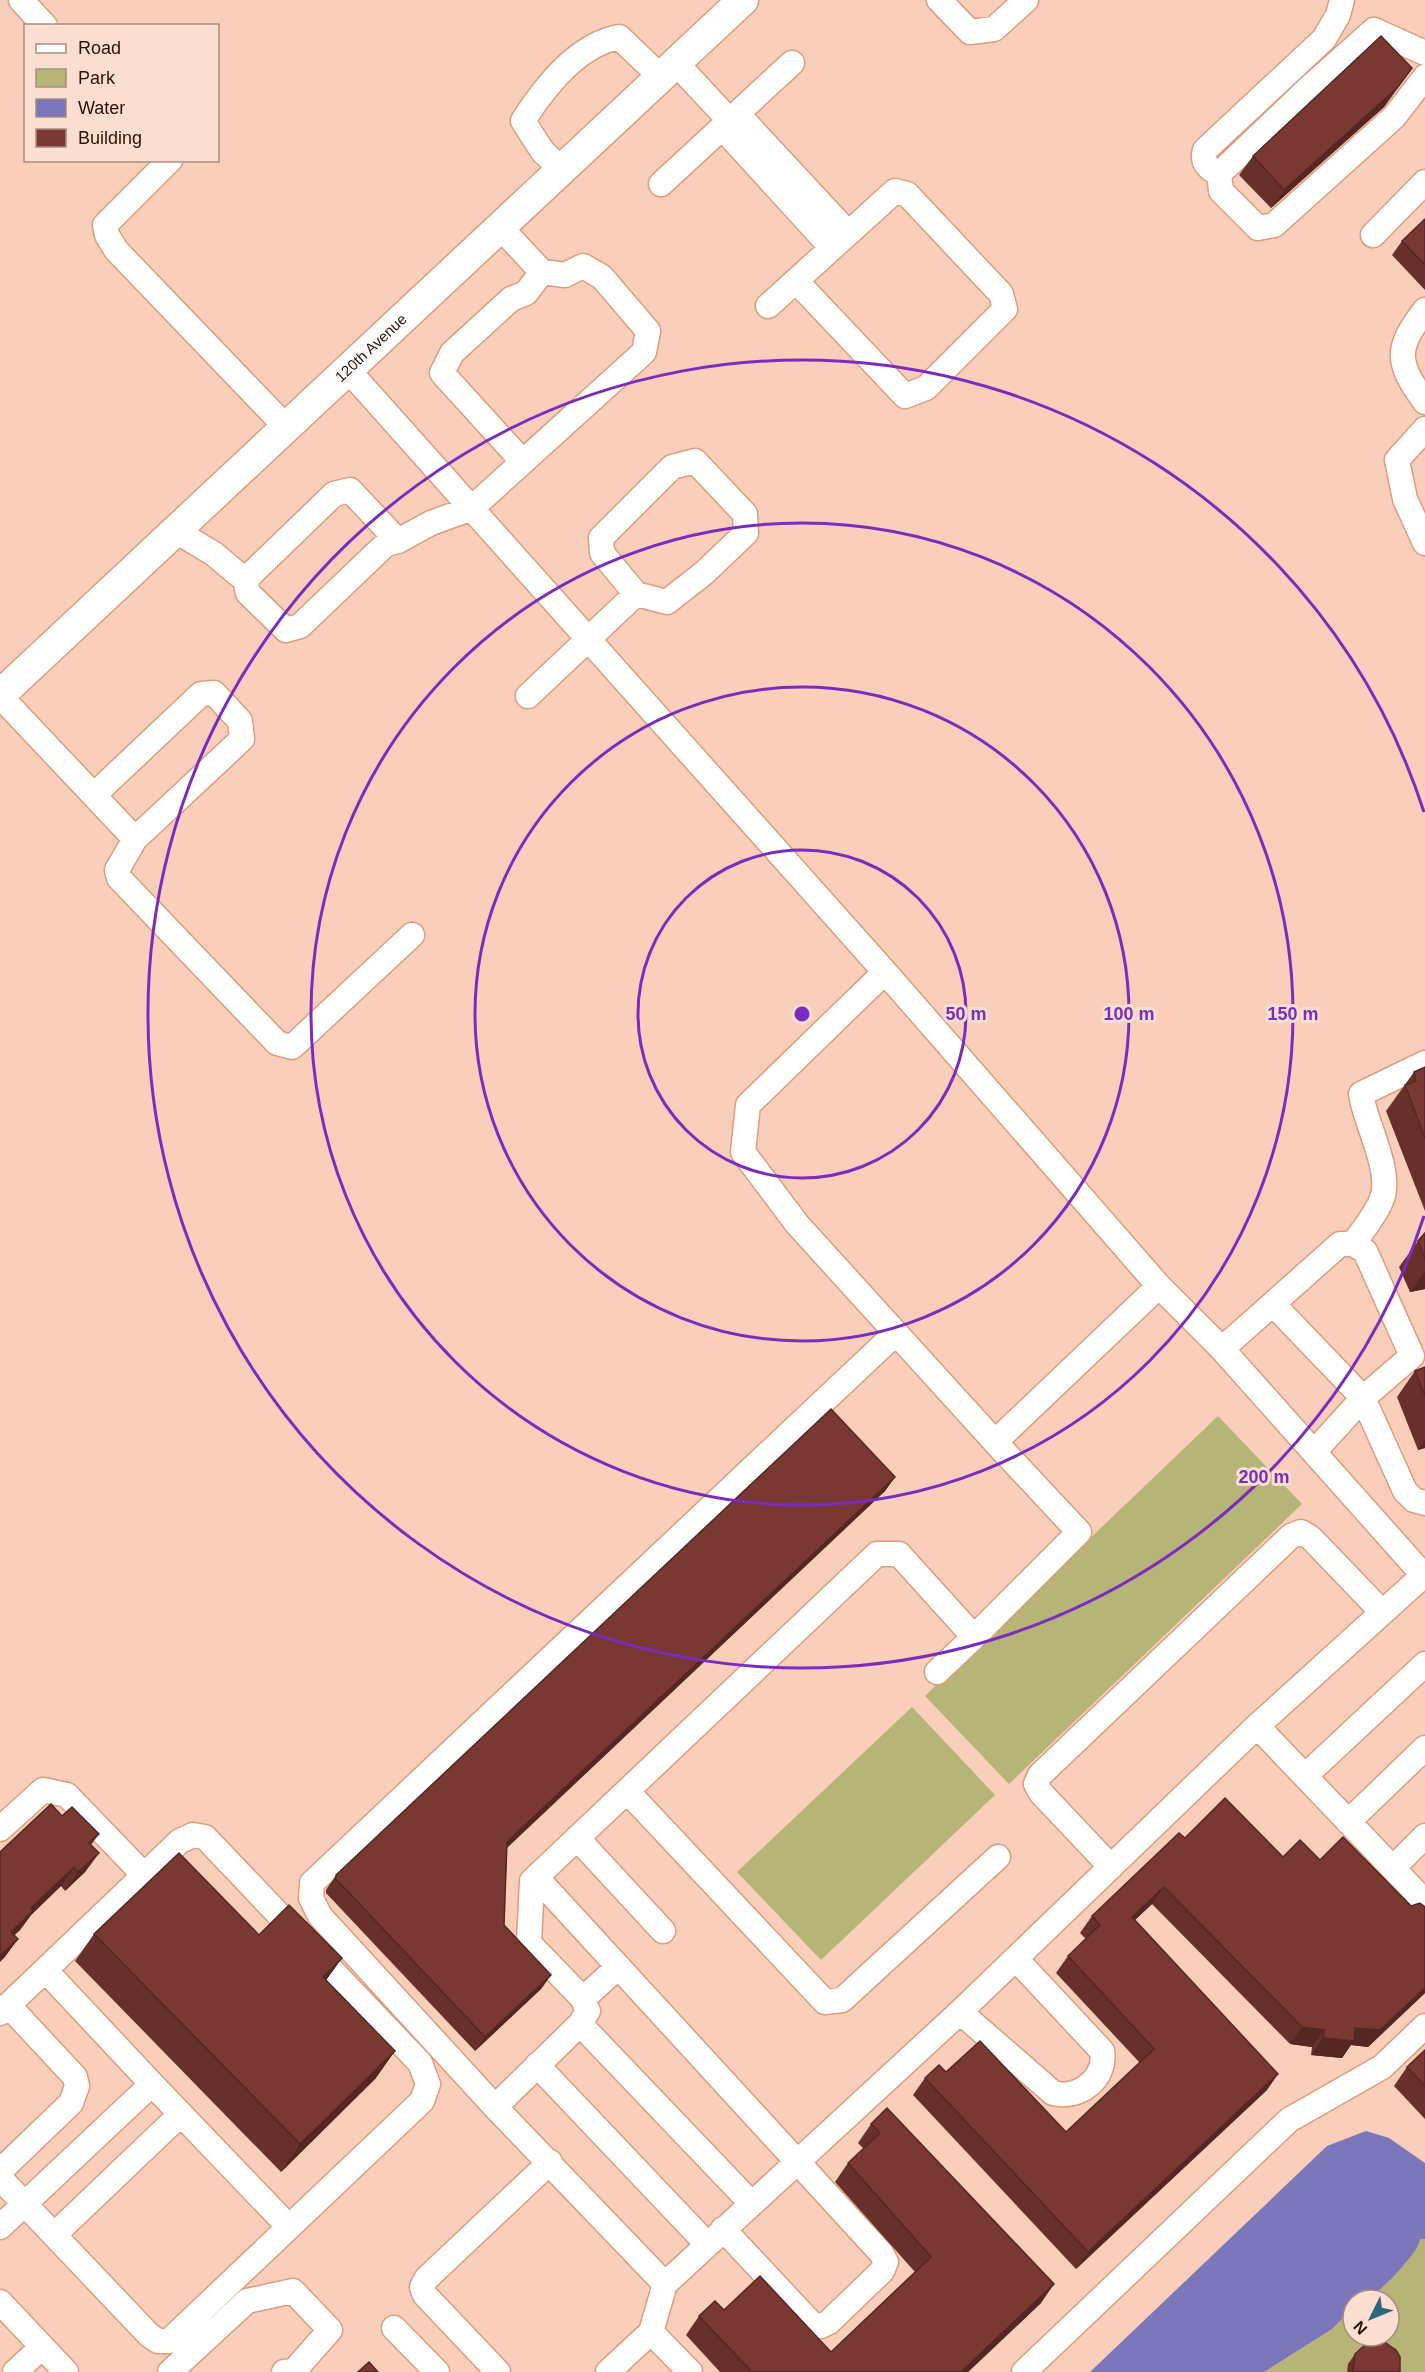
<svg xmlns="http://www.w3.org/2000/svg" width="1425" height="2372" font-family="Arial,sans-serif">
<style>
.green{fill:#b6b477}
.water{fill:#7c77bb}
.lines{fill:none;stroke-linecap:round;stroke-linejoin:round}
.minor-casing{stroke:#e09c7c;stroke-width:27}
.major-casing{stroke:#e09c7c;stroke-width:33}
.minor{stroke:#fff;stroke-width:24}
.major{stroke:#fff;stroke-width:30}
.wall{fill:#68302b}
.shaded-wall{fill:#552723}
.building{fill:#793832;stroke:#552723;stroke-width:1.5}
.ring{fill:none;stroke:#7b2cbf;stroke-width:3}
.labels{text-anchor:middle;stroke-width:6;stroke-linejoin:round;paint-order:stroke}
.street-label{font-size:15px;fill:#2b1206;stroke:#fcdfd1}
.centre{fill:#7b2cbf;stroke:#fcdfd1;stroke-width:3}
.ring-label{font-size:18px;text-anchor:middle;font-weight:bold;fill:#7b2cbf;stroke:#fcdfd1;stroke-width:6;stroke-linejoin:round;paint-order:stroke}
</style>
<rect width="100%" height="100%" fill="#f9ceba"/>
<path class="green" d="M1218,1416L1302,1504L1009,1784L925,1696Z
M912,1707L995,1795L821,1960L737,1872Z
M1420,2239H1425V2372H1264L1332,2329L1353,2308V2336H1389V2300H1364C1385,2284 1411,2265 1420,2239Z"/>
<path class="water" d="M1366,2131L1389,2138L1425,2163V2239H1420C1419,2253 1377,2297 1363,2300C1359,2301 1356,2300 1353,2300V2308L1332,2329L1264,2372H1090L1327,2146Z"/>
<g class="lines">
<defs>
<path id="minor" d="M21,0L45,26
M939,0L970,32L994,29L1026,0
M1425,53L1374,30L1309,88L1219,174L1221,191L1258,228L1274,225L1394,117L1425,77
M676,63L729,120L745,122L848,233
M729,120L727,133L832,248
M170,160L105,225L107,235L116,250L287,428
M563,170L543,152L523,121C545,86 577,45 619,37L661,77
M1219,174C1209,169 1201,163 1205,150L1324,39L1338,15L1342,0
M661,184L792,63
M1373,235L1425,182
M768,306L895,191L907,194L1001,294L1005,309L926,388L905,396L796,281
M1425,310C1395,349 1396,362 1425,402
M349,371L885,972L1159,1286L1222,1349L1425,1577
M1425,429L1397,460L1405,499L1425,543
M523,462L442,373L452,353L511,299L526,293L542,272
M176,531L214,554L245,580
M398,541L386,544L300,626L286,630L248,593L245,580L334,494L350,490L398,541L431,523L472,508L644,352L648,331L602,277L583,266L565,275L542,272L501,228
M0,696L135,839L117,870L119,878L277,1043L292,1047L412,935
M528,696L636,594L667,602L704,573L746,533L745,514L695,461L672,467L601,538L602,553L636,594
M94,795L201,694L214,693L240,721L242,739L135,839
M1353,1244C1362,1231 1375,1216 1381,1201C1394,1173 1365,1124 1361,1094L1425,1063
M1273,1304L1363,1398L1405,1491L1414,1500L1425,1503
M896,1333L995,1442
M1222,1349L1340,1244H1353L1365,1251L1412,1356L1363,1398L1314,1452
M937,1672L974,1637
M1257,1726L1425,1902
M1305,1776L1425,1664
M627,1791L825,2002L842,2000L998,1857
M1348,1822L1425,1748
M0,1829L43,1790L67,1795L144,1875
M577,1838L663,1931
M1111,1867L1041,1793L1036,1784L1040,1775L1291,1536L1301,1532L1311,1538L1382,1612
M1393,1868L1425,1836
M536,1877L881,2253L886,2262L882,2271L829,2322L821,2326L811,2323L723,2229
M45,1970L152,2084
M583,1999L618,1967
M960,2012L1053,2093C1079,2100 1107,2078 1102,2051L1016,1959
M0,2013L180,1841L193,1835L205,1837L420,2063L428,2084L422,2101L169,2341H158L149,2335L0,2178
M580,2024L751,2203
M537,2065L707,2244
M495,2107L580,2024L588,2011L583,1999L529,1943L532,1881L877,1554H899L974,1637L1079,1532L995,1442L1159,1286
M0,2171L71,2103L77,2086L75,2077L8,2005
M0,2227L152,2084L289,2227
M54,2235L181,2114
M665,2284L960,2012L1257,1726L1425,1574
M0,2302L66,2372
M394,2328L437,2372
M651,2332L665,2284L495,2107L320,1916L311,1898L312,1883L896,1333L797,1224L743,1152L748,1105L885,972
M15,2372L42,2347
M170,2372L247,2301L293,2291L330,2330L294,2371L284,2372
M498,2372L425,2295L422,2287L426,2279L550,2162
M608,2372L651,2332L690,2372
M1024,2372L1289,2120L1382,2067L1425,2026"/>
<g id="major">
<path id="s1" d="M0,695L743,0"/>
</g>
</defs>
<use href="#minor" class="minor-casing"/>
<use href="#major" class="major-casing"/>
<use href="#minor" class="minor"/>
<use href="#major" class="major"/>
</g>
<path class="wall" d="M1412,68L1384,107L1271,208L1239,175L1253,156Z
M1425,219V290L1392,255L1402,241Z
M1425,1067V1211L1386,1111L1414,1072Z
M1425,1233V1289L1410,1292L1399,1267L1418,1241Z
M1425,1367V1448L1418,1450L1397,1397L1415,1371Z
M895,1477L885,1491L507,1848L504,1925L551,1975L541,1989L475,2051L326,1893V1890L336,1875Z
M62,1816L99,1834L91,1845L99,1853L85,1872L65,1891L61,1886L31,1915L20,1930L14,1935L18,1939L4,1958Z
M1185,1838L1283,1857L1320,1860L1411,1906L1425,1907V1993L1368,2047L1351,2045L1342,2058L1311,2055L1312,2047L1290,2044L1152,1904L1135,1920L1267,2090L1076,2269L913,2095L925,2078L946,2072L1066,2132L1140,2063L1056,1973L1068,1956L1086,1939L1080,1933L1092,1916Z
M94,1934L259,1935L342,1958L326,1980L376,2078L281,2172L75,1961Z
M1425,2050V2119L1394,2086L1407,2067Z
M871,2124L1041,2303L968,2372H720L686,2335L699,2316L724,2310L831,2352L915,2272L835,2182L848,2163L864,2149L858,2143Z
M1355,2354L1400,2372H1347L1348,2364Z"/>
<path class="shaded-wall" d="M1412,68L1384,107L1271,208L1284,190Z
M1425,1271V1289L1410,1292Z
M1425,1440V1448L1418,1450Z
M895,1477L885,1491L497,1857L507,1842Z
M99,1853L85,1872L65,1891L78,1872Z
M74,1867L61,1886L31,1915L20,1930L0,1949L11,1932L31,1908Z
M1164,1887L1152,1904L1120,1934L1132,1917Z
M18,1939L4,1958L0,1962V1956Z
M342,1958L322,1986L323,1977Z
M551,1975L541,1989L475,2051L485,2037Z
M1425,1988V1993L1368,2047L1351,2045L1342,2058L1311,2055L1323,2038L1355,2028Z
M1302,2027L1324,2030L1312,2047L1290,2044Z
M395,2051L376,2078L281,2172L300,2144Z
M1278,2074L1267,2090L1076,2269L1088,2252Z
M1054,2284L1041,2303L968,2372H961Z"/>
<path class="building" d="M1381,36L1412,68L1397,88L1284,190L1253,156Z
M1425,219V265L1402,241Z
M1425,1067V1138L1405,1085L1416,1081L1414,1072Z
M1425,1233V1259L1418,1241Z
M1425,1367V1396L1415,1371Z
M831,1409L895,1477L507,1842L504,1925L551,1975L485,2037L336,1879V1875Z
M1225,1798L1283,1857L1300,1840L1320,1860L1343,1837L1411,1906L1420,1903L1425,1907V1988L1380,2030L1355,2028L1354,2041L1323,2038L1324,2030L1302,2027L1164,1887L1132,1917L1278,2074L1088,2252L925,2078L939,2065L946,2072L980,2041L1066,2132L1154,2049L1068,1956L1100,1925L1092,1916L1179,1833L1185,1838Z
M51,1804L62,1816L72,1807L99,1834L89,1843L99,1853L78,1872L74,1867L31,1908L33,1911L11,1932L18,1939L0,1956V1852Z
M179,1853L259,1935L289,1905L342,1958L323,1977L395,2051L300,2144L94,1934Z
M1425,2050V2086L1407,2067Z
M887,2108L1054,2284L961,2372H752L699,2316L715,2301L724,2310L760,2276L831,2352L931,2257L848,2163L880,2133L871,2124Z
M1383,2341L1396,2350L1400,2357V2372H1354L1353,2370L1355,2354L1367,2343Z
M369,2362L378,2372H358Z"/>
<g class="ring">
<circle cx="802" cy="1014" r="164"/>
<circle cx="802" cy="1014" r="327"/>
<circle cx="802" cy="1014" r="491"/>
<path d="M1424 1216A654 654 0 1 1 1424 812"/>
</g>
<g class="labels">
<g class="street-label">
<text dy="5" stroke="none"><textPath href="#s1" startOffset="508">120th Avenue</textPath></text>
</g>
</g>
<circle cx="802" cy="1014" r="9" class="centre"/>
<g class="ring-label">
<text x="966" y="1020">50 m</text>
<text x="1129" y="1020">100 m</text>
<text x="1293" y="1020">150 m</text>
<text x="1264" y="1483">200 m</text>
</g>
<rect x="24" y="24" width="195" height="138" fill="#fcdfd1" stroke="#a88d80" stroke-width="1.5"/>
<rect x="36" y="44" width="30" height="9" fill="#ffffff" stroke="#a88d80" stroke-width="1.5"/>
<text x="78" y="54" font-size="18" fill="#2b1206">Road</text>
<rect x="36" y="69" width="30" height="18" fill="#b6b477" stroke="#a88d80" stroke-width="1.5"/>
<text x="78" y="84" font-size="18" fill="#2b1206">Park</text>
<rect x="36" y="99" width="30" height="18" fill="#7c77bb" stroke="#a88d80" stroke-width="1.5"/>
<text x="78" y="114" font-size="18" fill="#2b1206">Water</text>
<rect x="36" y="129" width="30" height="18" fill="#793832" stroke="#a88d80" stroke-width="1.5"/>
<text x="78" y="144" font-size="18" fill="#2b1206">Building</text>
<g transform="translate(1371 2318) rotate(227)"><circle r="28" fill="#fcdfd1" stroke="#a88d80" stroke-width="1.5"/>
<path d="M0-4.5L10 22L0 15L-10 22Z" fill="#2b677e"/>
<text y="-9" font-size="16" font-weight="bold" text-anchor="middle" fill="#2b1206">N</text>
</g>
</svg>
